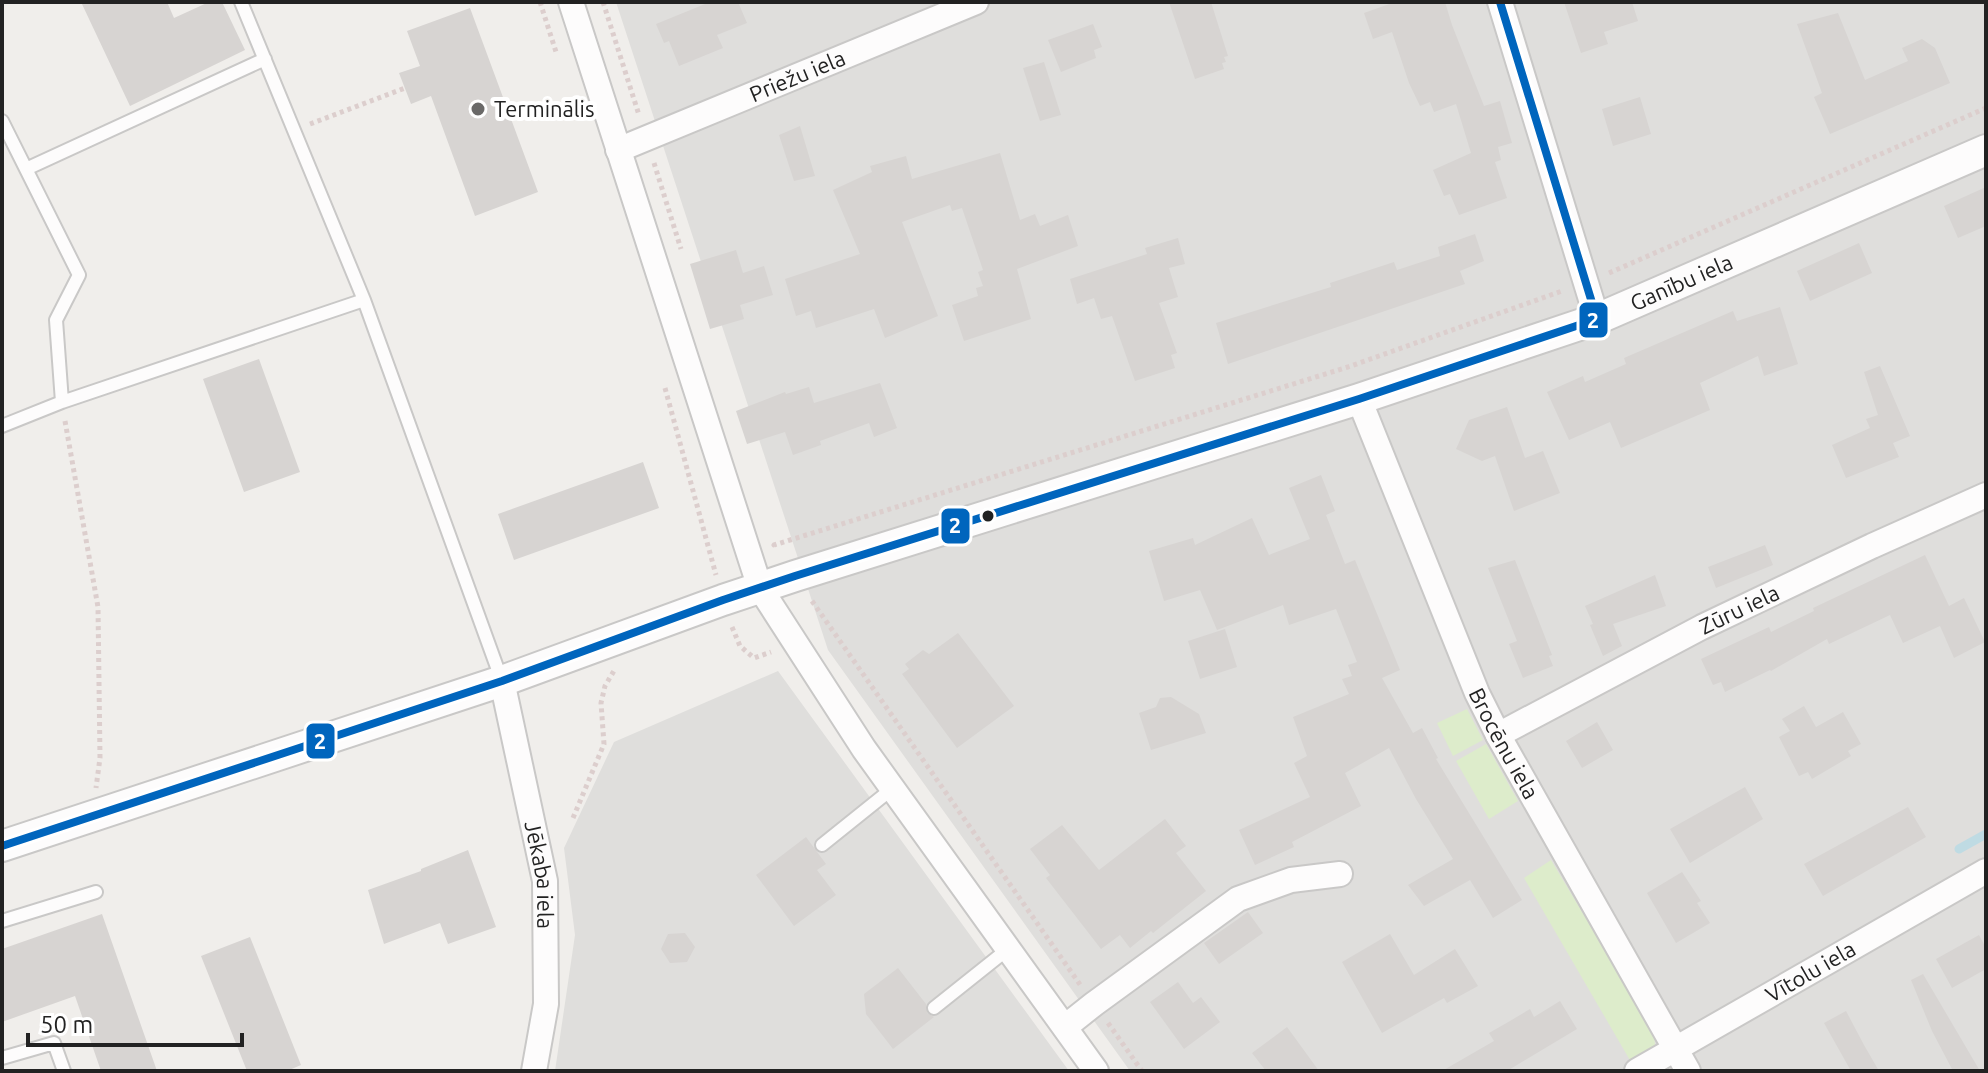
<svg xmlns="http://www.w3.org/2000/svg" width="1988" height="1073" font-family="Ubuntu,sans-serif">
<style>
.residential{fill:#dfdedc}
.grass{fill:#ddeccb}
.lines{fill:none;stroke-linecap:round;stroke-linejoin:round}
.stream{stroke:#bfdbe3;stroke-width:9}
.building{fill:#d7d4d2}
.service-casing{stroke:#c9c8c7;stroke-width:16}
.minor-casing{stroke:#c9c8c7;stroke-width:28}
.tertiary-casing{stroke:#c9c8c7;stroke-width:34}
.path{stroke:#dccecd;stroke-width:5;stroke-dasharray:4 4;stroke-linecap:butt}
.service{stroke:#fdfcfc;stroke-width:12}
.minor{stroke:#fdfcfc;stroke-width:24}
.tertiary{stroke:#fdfcfc;stroke-width:30}
.bus-1-casing{stroke:#fff;stroke-width:14}
.bus-1{stroke:#0065bd;stroke-width:8}
.poi-dot{fill:#6a6968;stroke:#fff;stroke-width:3}
.bus-dot{fill:#222;stroke:#fff;stroke-width:3}
.labels{text-anchor:middle;stroke-width:8;stroke-linejoin:round;paint-order:stroke}
.street-label{font-size:22px;fill:#222;stroke:#fff}
.poi-label{font-size:22px;fill:#222;stroke:#fff;text-anchor:start}
.line-badge{stroke:#fff;stroke-width:3}
.badge-label{font-size:22px;text-anchor:middle;font-weight:bold;fill:#fff}
</style>
<rect width="100%" height="100%" fill="#f0eeeb"/>
<path class="residential" d="M616,2H1986V1071H1130L828,650Z
M778,671L1069,1071H555L575,935L564,848L614,742Z"/>
<path class="grass" d="M1467,709L1483,740L1453,756L1437,723Z
M1486,744L1518,801L1489,819L1456,761Z
M1551,860L1654,1032L1655,1045L1631,1062L1524,878Z"/>
<g class="lines">
<path class="stream" d="M1959,849L1986,834"/>
</g>
<path class="building" d="M81,2H167L174,18L209,2H222L245,50L130,106Z
M710,2H738L747,23L717,35L723,48L679,66L669,41L664,43L656,24Z
M1169,2H1211L1228,56L1224,57L1226,62L1222,63L1224,69L1195,79Z
M1395,2H1445L1452,25L1484,106L1500,101L1512,143L1498,147L1501,160L1495,162L1507,198L1459,215L1450,194L1444,196L1433,170L1471,153L1456,104L1434,112L1430,102L1420,106L1409,83L1392,32L1373,39L1364,13Z
M1564,2H1632L1638,21L1604,32L1608,44L1581,53Z
M470,8L538,192L475,216L431,96L411,104L399,73L420,66L407,31Z
M1838,13L1865,80L1908,61L1902,48L1922,39L1935,48L1950,83L1830,134L1814,97L1822,93L1797,24Z
M1093,24L1102,47L1094,50L1096,58L1061,72L1048,40Z
M1044,62L1061,115L1040,121L1023,68Z
M1640,97L1651,134L1613,146L1602,109Z
M800,126L815,176L794,181L779,135Z
M1000,153L1020,220L1035,214L1040,226L1068,215L1078,246L1017,269L1031,319L964,341L952,305L978,296L976,288L983,286L978,272L983,270L962,208L952,211L950,205L902,222L938,316L885,338L874,309L816,328L811,311L796,316L785,279L860,254L833,190L872,172L870,166L906,156L912,179Z
M1986,187V226L1958,238L1944,206Z
M1475,234L1484,261L1460,271L1465,284L1228,364L1216,323L1331,287L1330,283L1394,262L1397,270L1440,256L1438,247Z
M1178,238L1185,264L1169,268L1178,297L1159,303L1177,353L1171,355L1175,368L1135,381L1112,316L1101,319L1094,298L1077,304L1070,279L1147,254L1145,248Z
M1859,243L1872,273L1810,301L1797,271Z
M736,250L743,273L764,266L773,295L740,305L744,319L710,329L690,264Z
M1780,307L1798,364L1764,376L1758,356L1700,383L1710,410L1621,448L1610,422L1569,440L1547,392L1583,376L1585,382L1626,364L1624,358L1733,311L1737,321Z
M259,359L300,472L244,492L203,379Z
M1880,366L1910,436L1893,443L1899,457L1846,478L1832,445L1870,428L1866,419L1878,415L1864,372Z
M880,383L897,428L874,437L869,423L820,441L821,445L793,455L785,432L747,444L736,411L785,392L786,394L809,387L814,403Z
M1507,407L1525,458L1543,451L1560,493L1514,511L1495,456L1482,461L1456,449L1469,420Z
M643,462L659,508L514,560L498,514Z
M1321,475L1335,511L1326,515L1345,564L1355,560L1400,670L1382,678L1413,733L1422,728L1438,758L1436,759L1522,900L1493,918L1470,880L1424,906L1408,885L1453,859L1416,799L1389,748L1345,773L1361,806L1292,842L1294,847L1255,865L1239,830L1310,797L1294,763L1307,756L1293,717L1349,694L1342,679L1352,676L1348,665L1357,662L1336,609L1289,625L1283,605L1217,630L1200,590L1164,601L1149,551L1193,538L1195,545L1252,518L1269,555L1310,539L1289,488Z
M1765,545L1773,565L1716,588L1708,567Z
M1925,555L1949,606L1964,598L1985,642L1954,658L1940,626L1903,643L1890,615L1829,644L1827,639L1771,671L1770,670L1725,692L1721,682L1713,685L1701,659L1769,627L1771,632L1814,611L1813,608Z
M1515,560L1552,655L1549,656L1553,666L1523,678L1509,644L1517,641L1488,568Z
M1655,575L1666,606L1613,624L1622,646L1603,656L1590,625L1593,624L1585,606Z
M1225,629L1237,667L1200,679L1188,641Z
M958,633L1014,706L957,748L902,674L909,669L905,664L923,650L929,654Z
M1171,697L1199,714L1206,733L1151,750L1139,713L1156,707L1160,698Z
M1804,706L1816,727L1843,712L1861,744L1848,751L1851,756L1812,779L1808,772L1799,776L1779,737L1790,731L1782,719Z
M1597,722L1613,750L1582,768L1566,741Z
M1745,787L1763,819L1690,863L1670,829Z
M1908,807L1926,837L1823,896L1804,864Z
M1165,819L1186,846L1176,853L1206,891L1153,933L1151,931L1130,948L1120,935L1101,949L1046,878L1050,875L1030,849L1062,825L1099,870Z
M806,837L826,864L817,870L836,895L794,926L756,875Z
M468,850L496,927L448,944L440,923L384,944L368,890L421,871V869Z
M1682,872L1701,901L1697,903L1710,923L1676,943L1647,893Z
M1248,912L1263,933L1219,964L1204,943Z
M102,914L157,1071H101L75,996L2,1022V949Z
M685,933L695,947L687,962L670,963L661,949L668,934Z
M1390,934L1414,975L1455,949L1478,986L1447,1003L1444,998L1382,1033L1342,962Z
M1979,935L1986,948V969L1952,988L1936,959Z
M250,937L301,1065L287,1071H247L201,956Z
M898,968L926,1004L927,1013L934,1017L893,1049L866,1014L864,994Z
M1923,974L1980,1071H1953L1932,1031L1911,980Z
M1178,982L1193,1003L1201,997L1220,1022L1184,1049L1150,1002Z
M1560,1001L1577,1029L1507,1071H1442L1494,1041L1489,1033L1510,1021L1530,1009L1534,1017Z
M1846,1011L1864,1045L1879,1071H1851L1824,1023Z
M1287,1027L1319,1071H1266L1252,1053Z"/>
<g class="lines">
<defs>
<path id="service" d="M241,2L364,300L502,681
M2,121L79,275L56,320L62,402
M26,169L265,59
M2,426L62,402L364,300
M822,845L893,788
M2,921L96,892
M934,1008L1008,949
M2,1058L54,1043L64,1071"/>
<g id="minor">
<path d="M571,2L760,588L864,749L1096,1071"/>
<path d="M1500,2L1597,319"/>
<path id="s1" d="M618,150L976,2"/>
<path id="s2" d="M1359,399L1477,693L1498,735L1688,1071"/>
<path id="s3" d="M502,681L545,881L546,1004L534,1071"/>
<path id="s4" d="M1498,735L1702,627L1872,546L1986,495"/>
<path d="M1065,1027L1094,1004L1238,899L1291,880L1340,874"/>
<path id="s5" d="M1637,1071L1986,871"/>
</g>
<g id="tertiary">
<path id="s6" d="M2,846L502,681L723,600L795,576L1359,399L1597,319L1986,150"/>
</g>
</defs>
<use href="#service" class="service-casing"/>
<use href="#minor" class="minor-casing"/>
<use href="#tertiary" class="tertiary-casing"/>
<path class="path" d="M540,2L557,55
M603,2L639,115
M310,124L405,88
M654,163L681,249
M1609,273L1986,108
M665,388L716,575
M65,421L98,607L100,758L96,788
M775,546L774,545L1348,367L1562,291
M812,601L1081,986
M732,627L740,646L754,658L771,652
M573,818L604,744L601,703L605,686L615,669
M1108,1023L1142,1071"/>
<use href="#service" class="service"/>
<use href="#minor" class="minor"/>
<use href="#tertiary" class="tertiary"/>
<defs>
<path id="bus-1" d="M2,846L502,681L723,600L795,576L1359,399L1597,319L1500,2"/>
</defs>
<use href="#bus-1" class="bus-1-casing"/>
<use href="#bus-1" class="bus-1"/>
</g>
<circle class="poi-dot" cx="478" cy="109" r="8"/>
<circle class="bus-dot" cx="988" cy="516" r="7"/>
<g class="labels">
<g class="street-label">
<text dy="8" stroke="none"><textPath href="#s1" startOffset="194">Priežu iela</textPath></text>
<text dy="8" stroke="none"><textPath href="#s6" startOffset="1772">Ganību iela</textPath></text>
<text dy="8" stroke="none"><textPath href="#s4" startOffset="272">Zūru iela</textPath></text>
<text dy="8" stroke="none"><textPath href="#s2" startOffset="374">Brocēnu iela</textPath></text>
<text dy="8" stroke="none"><textPath href="#s3" startOffset="198">Jēkaba iela</textPath></text>
<text dy="8" stroke="none"><textPath href="#s5" startOffset="200">Vītolu iela</textPath></text>
</g>
<g class="poi-label">
<text x="494" y="117">Terminālis</text>
</g>
</g>
<g class="line-badge">
<rect x="1578" y="301" width="31" height="38" rx="8" fill="#0065bd"/>
<rect x="940" y="507" width="31" height="38" rx="8" fill="#0065bd"/>
<rect x="305" y="722" width="31" height="38" rx="8" fill="#0065bd"/>
</g>
<g class="badge-label">
<text x="1593" y="328">2</text>
<text x="955" y="533">2</text>
<text x="320" y="749">2</text>
</g>
<rect width="1988" height="1073" fill="none" stroke="#222222" stroke-width="8"/>
<path d="M28 1033v12h214v-12" fill="none" stroke="#222222" stroke-width="4"/>
<text x="40" y="1033" font-size="24" fill="#222222" stroke="#ffffff" stroke-width="6" paint-order="stroke">50 m</text>
</svg>
